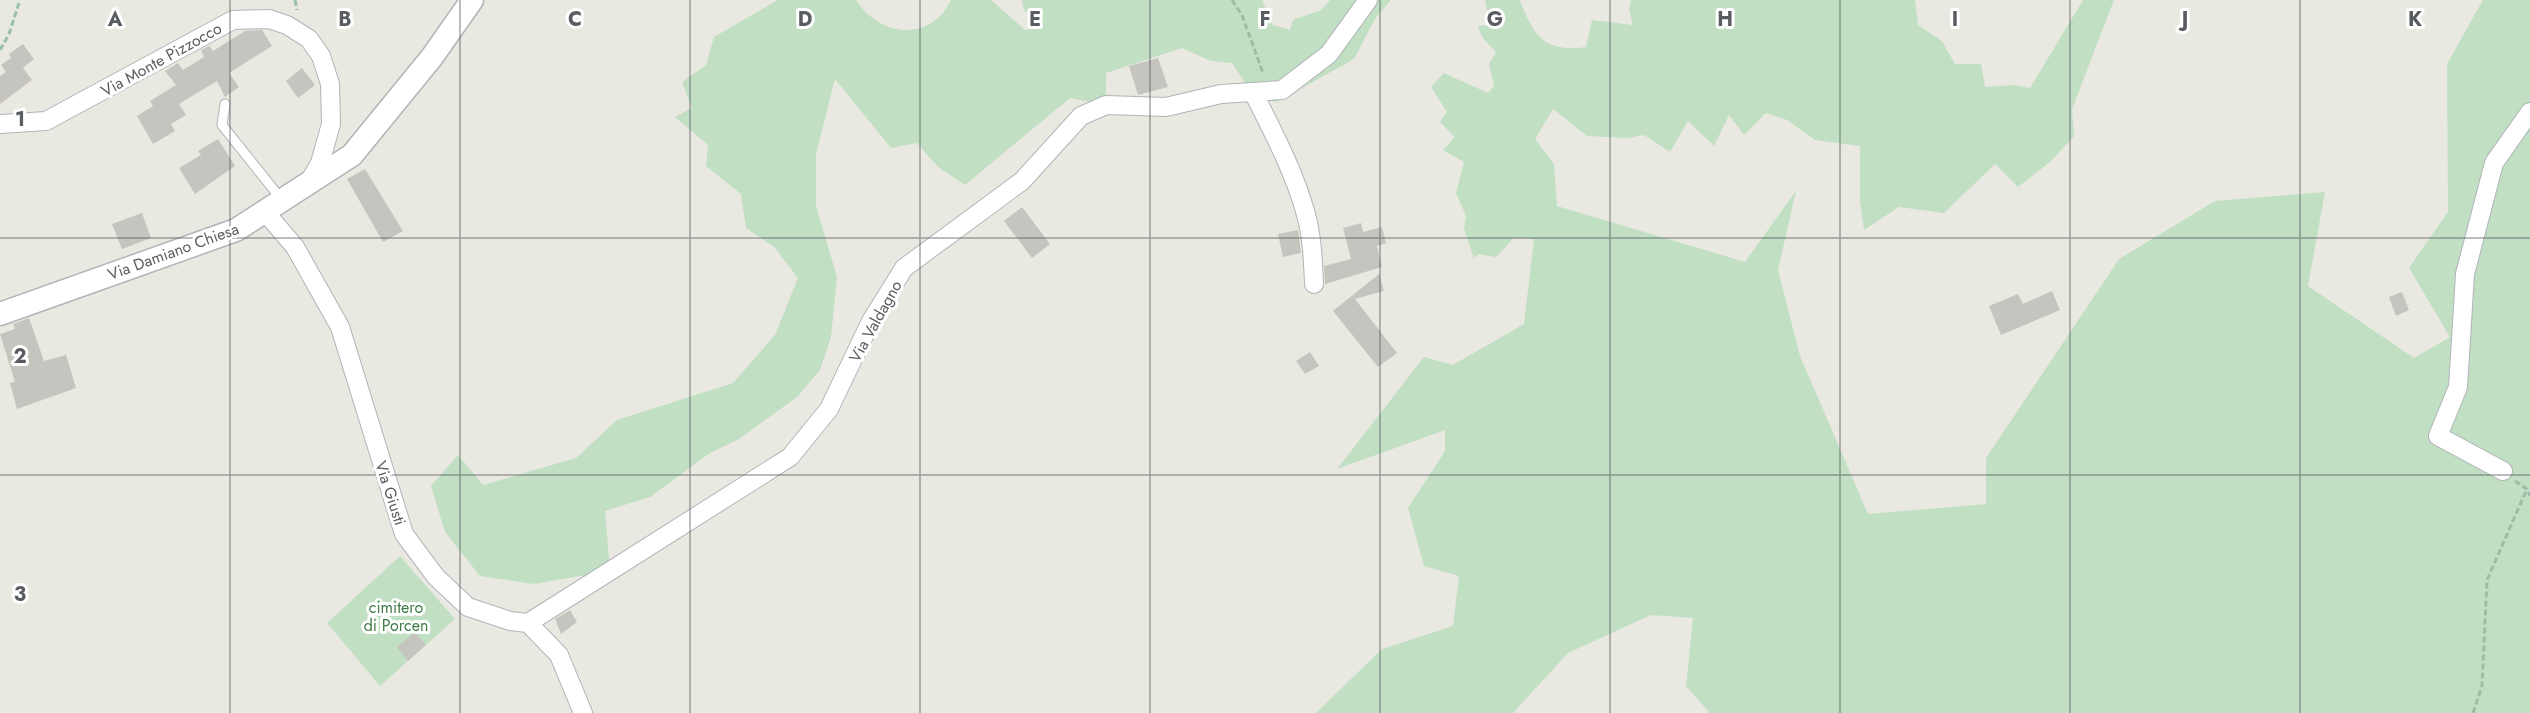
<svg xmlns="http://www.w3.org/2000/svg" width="2530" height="713" font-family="Jost,sans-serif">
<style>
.green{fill:#c0dfc3}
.building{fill:#c6c4be}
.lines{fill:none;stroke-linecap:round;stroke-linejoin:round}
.service-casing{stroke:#b1b3b7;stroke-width:11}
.minor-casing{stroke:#b1b3b7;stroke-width:20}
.tertiary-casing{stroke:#b1b3b7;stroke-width:25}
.path{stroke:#9abfa8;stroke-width:3;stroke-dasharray:6 3;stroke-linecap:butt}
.service{stroke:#fff;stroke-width:9}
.minor{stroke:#fff;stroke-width:18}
.tertiary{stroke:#fff;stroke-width:22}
.grid{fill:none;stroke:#595c60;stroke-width:1.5;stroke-opacity:0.55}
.labels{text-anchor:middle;stroke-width:6;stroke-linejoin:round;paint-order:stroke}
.street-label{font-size:16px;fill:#595c60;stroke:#fff}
.park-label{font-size:16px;fill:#3e7b46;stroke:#fff}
.grid-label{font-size:20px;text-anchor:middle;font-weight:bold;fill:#595c60;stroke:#fff;stroke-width:6;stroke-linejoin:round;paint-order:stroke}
</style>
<rect width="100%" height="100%" fill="#eae9e1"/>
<path class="green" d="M778,0H856C880,37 930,43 951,0H991L1025,30L1043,25L1024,10L1022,0H1262L1273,25L1290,30L1293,20L1321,10L1330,0H1391L1376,17L1354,59L1277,102L1255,98L1232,63L1211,61L1182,48L1106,73V105L1070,98L965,185L938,167L917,143L891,148L835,79L816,154V206L837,277L831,337L820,370L797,397L739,439L710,453L650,497L605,511L610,571L534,584L480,576L445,532L431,486L458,455L483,485L576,458L617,420L733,383L775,335L798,278L774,247L746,228L741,194L706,166L708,145L675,117L692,108L682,82L706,65L714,37Z
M1485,0H1520C1533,36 1545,53 1586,47L1592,20L1633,25L1629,9L1631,0H1915L1918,25L1942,41L1955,64H1981L1985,87L2013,85L2030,88L2083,0H2114L2072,109L2074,136L2050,162L2018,187L1995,164L1944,213L1899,207L1864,230L1860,202V146L1815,140L1787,120L1766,113L1744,135L1729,115L1714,146L1688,121L1670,152L1644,135L1627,138L1587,136L1553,109L1535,139L1554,164L1557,206L1745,262L1796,191L1778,270L1800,356L1868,514L1986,504V458L2119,259L2215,201L2325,192L2308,286L2414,358L2450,337L2409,268L2448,212L2447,64L2483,0H2530V713H1710L1686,686L1693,618L1651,615L1568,653L1513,713H1316L1382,649L1453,626L1459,576L1424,566L1408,508L1445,451V430L1337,469L1424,357L1453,365L1524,324L1534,239L1514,238L1496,257L1479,254L1474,258L1464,229L1466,216L1456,193L1464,162L1443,150L1455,137L1440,122L1447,112L1431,87L1444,73L1488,93L1494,86L1489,64L1496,52L1482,37L1478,26L1490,25Z
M400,556L455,619L380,686L327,623Z"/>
<path class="building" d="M262,30L272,46L229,73L239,87L225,97L217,81L179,104L186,115L171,124L175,131L153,144L137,116L153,106L150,101L176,85L165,71L178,63L183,70L204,57L201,50L209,46L213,51L245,31Z
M23,44L34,59L23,68L32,80L0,104V76L6,72L1,65L11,58L9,54Z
M1158,58L1168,87L1138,95L1129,66Z
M302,68L315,85L298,98L286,81Z
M218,139L235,166L195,194L179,168L201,155L198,151Z
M365,169L403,231L383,242L347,179Z
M1022,207L1050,244L1032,258L1004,221Z
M142,213L151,238L122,249L112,224Z
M1361,223L1363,232L1382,227L1386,243L1377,246L1382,267L1325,284L1324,266L1351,259L1343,228Z
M1298,230L1301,253L1283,257L1278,234Z
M1379,274L1384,291L1355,299L1397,353L1378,367L1333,311Z
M2052,291L2060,310L2001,335L1989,306L2018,294L2023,304Z
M2402,292L2409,310L2396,316L2389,297Z
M29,318L44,361L66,355L76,388L17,409L10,383L15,382L0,334L15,329L13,324Z
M1310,352L1319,366L1305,374L1296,361Z
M570,610L577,622L561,634L555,619Z
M415,632L426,645L408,661L397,647Z"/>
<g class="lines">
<defs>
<path id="service" d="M225,104L222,125L282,200"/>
<path id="minor" d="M1253,92C1272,130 1293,169 1305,211C1312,234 1313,259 1314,284
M0,124L46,121L233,20L269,19L287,25L309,39L321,56L330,84L331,124L320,163L309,182
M266,213L295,247L340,327L404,534L436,577L468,607L510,621L528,623L559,655L583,713
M2503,471L2438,436L2458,387L2465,274L2494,163L2530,112
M528,623L790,457L829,409L871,321L904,268L1022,181L1081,116L1106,105L1166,107L1221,94L1282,90L1329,54L1368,0"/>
<path id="tertiary" d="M0,314L236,230L352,155L432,57L472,0"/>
</defs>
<use href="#service" class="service-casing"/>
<use href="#minor" class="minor-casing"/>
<use href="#tertiary" class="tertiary-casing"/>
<path class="path" d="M295,0L297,10
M1232,0L1242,15L1263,73
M0,50L9,34L20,0
M2515,481L2527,489L2530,496
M2473,713L2482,686L2487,580L2527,489"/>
<use href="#service" class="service"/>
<use href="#minor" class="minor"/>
<use href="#tertiary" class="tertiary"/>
</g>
<path class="grid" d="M230,0V713M460,0V713M690,0V713M920,0V713M1150,0V713M1380,0V713M1610,0V713M1840,0V713M2070,0V713M2300,0V713M0,238H2530M0,475H2530"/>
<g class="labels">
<g class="street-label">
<text transform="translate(161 59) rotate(-29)" y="6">Via Monte Pizzocco</text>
<text transform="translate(173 251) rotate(-20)" y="6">Via Damiano Chiesa</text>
<text transform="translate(875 321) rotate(-61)" y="6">Via Valdagno</text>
<text transform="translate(391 493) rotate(72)" y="6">Via Giusti</text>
</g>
<g class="park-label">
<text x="396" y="613">cimitero<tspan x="396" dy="18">di Porcen</tspan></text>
</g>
</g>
<g class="grid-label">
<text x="115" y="26">A</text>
<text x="345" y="26">B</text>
<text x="575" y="26">C</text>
<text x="805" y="26">D</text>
<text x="1035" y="26">E</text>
<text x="1265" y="26">F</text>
<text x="1495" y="26">G</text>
<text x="1725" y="26">H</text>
<text x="1955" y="26">I</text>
<text x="2185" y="26">J</text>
<text x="2415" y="26">K</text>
<text x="20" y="126">1</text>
<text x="20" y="363">2</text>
<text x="20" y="601">3</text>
</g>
</svg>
